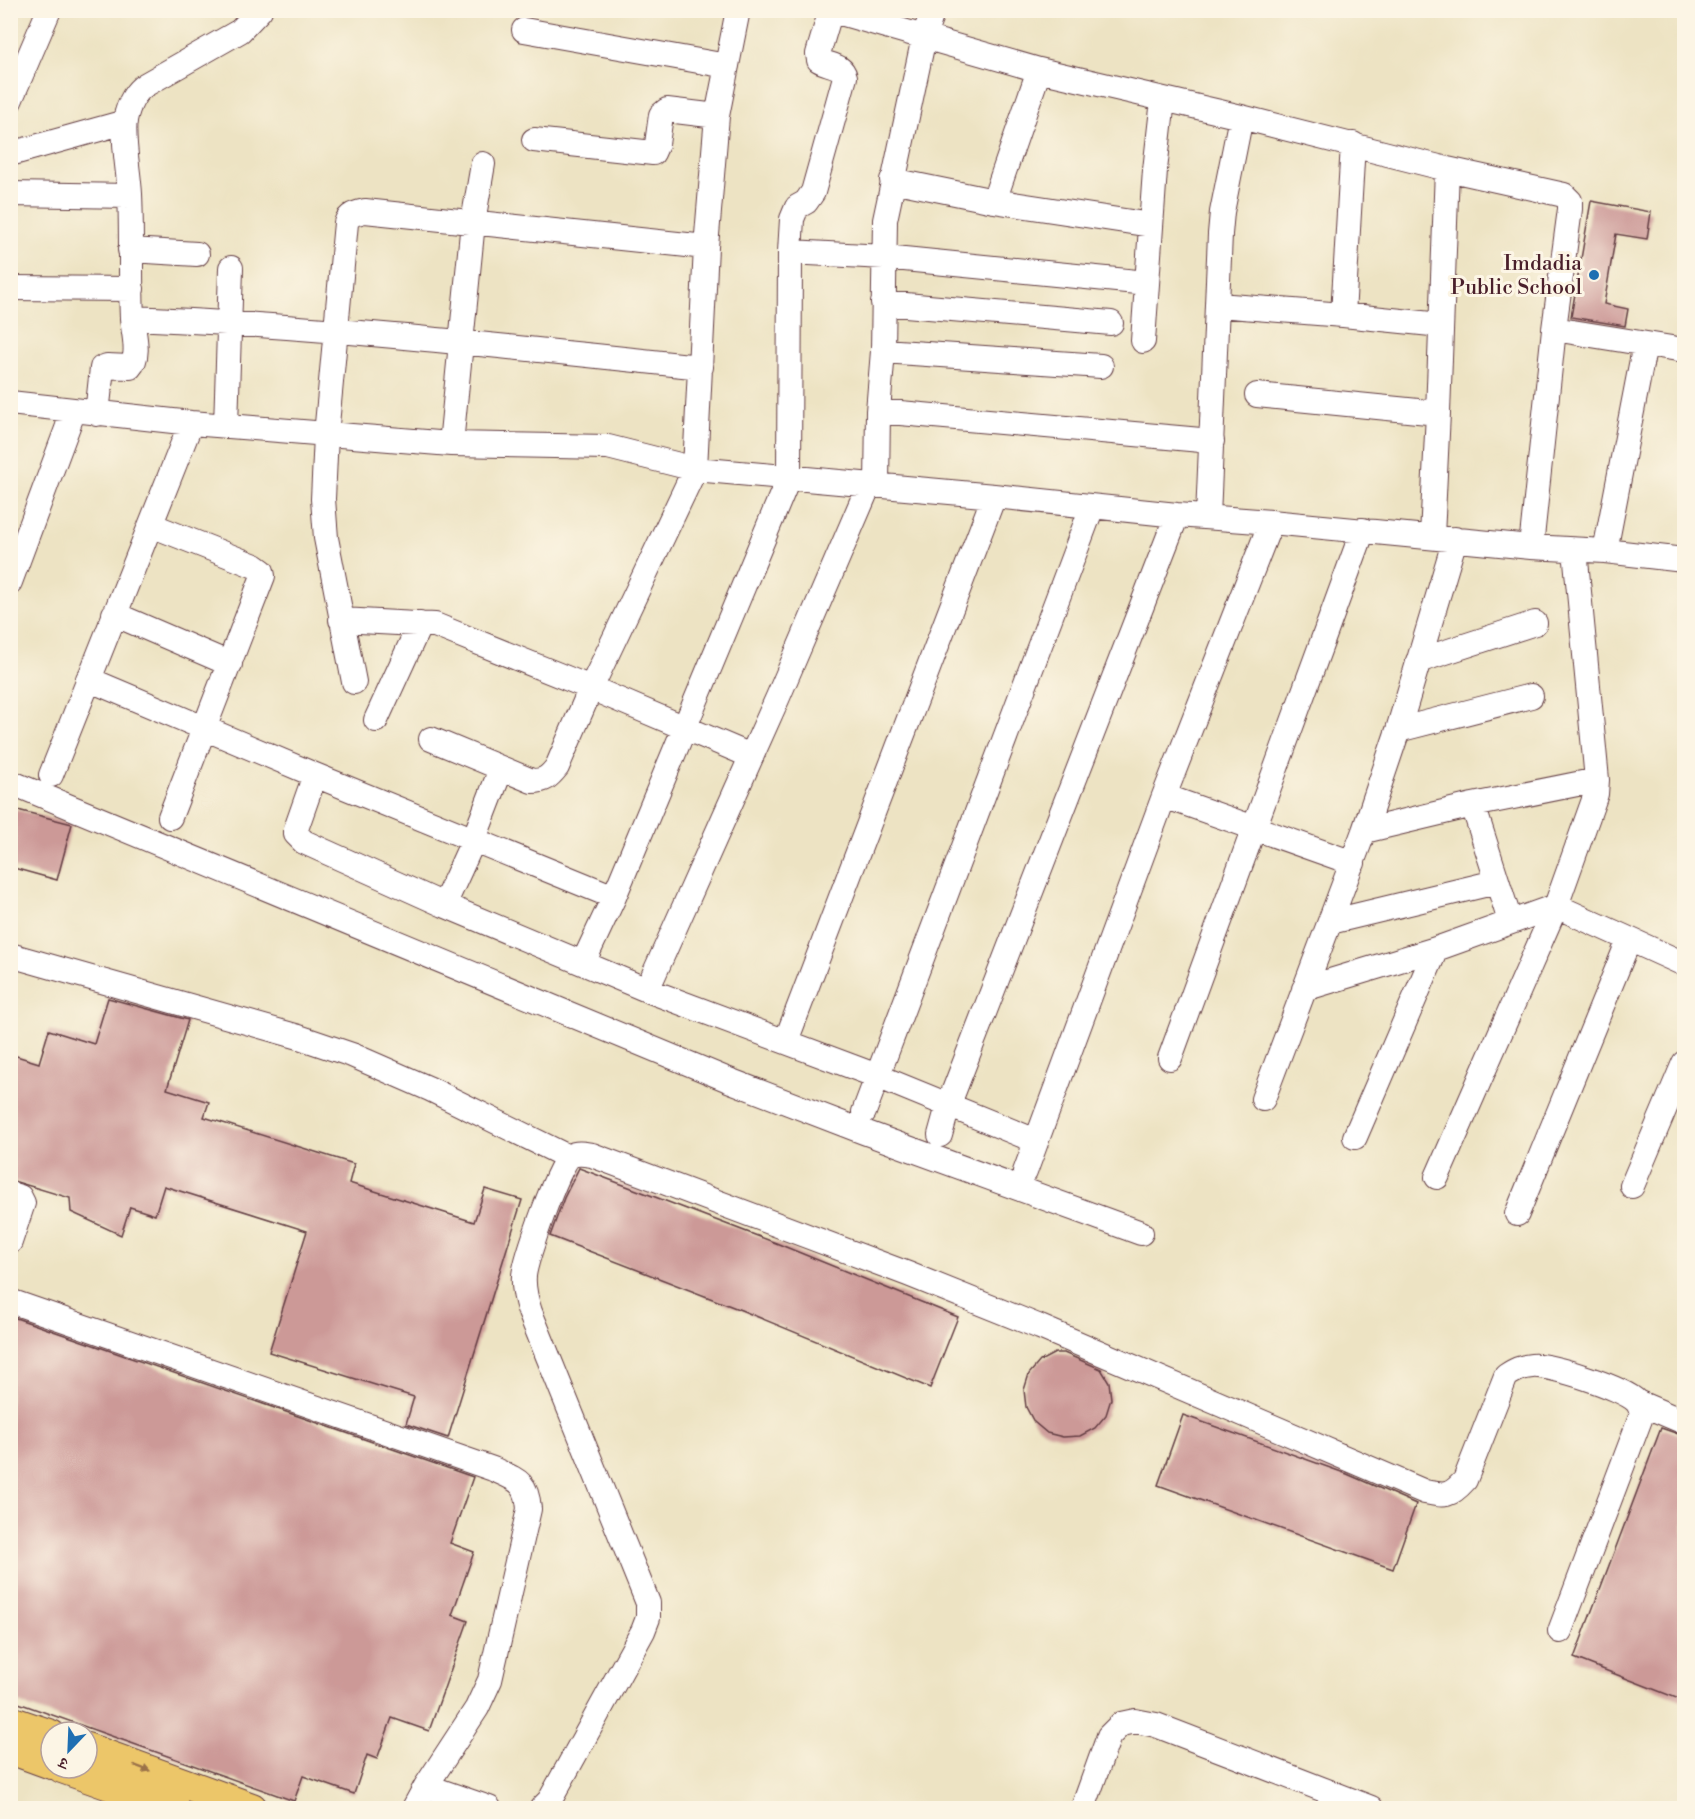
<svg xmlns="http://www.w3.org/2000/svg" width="1695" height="1819" font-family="'Libre Bodoni','Noto Serif Devanagari',serif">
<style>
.building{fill:#cc9997}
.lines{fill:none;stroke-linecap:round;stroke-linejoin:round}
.minor-casing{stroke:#623c42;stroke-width:26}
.major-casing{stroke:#623c42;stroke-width:32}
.minor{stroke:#fff;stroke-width:24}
.major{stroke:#ecc669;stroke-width:30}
.oneway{fill:#9b724a}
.poi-dot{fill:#1f6fb2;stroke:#fcf5e5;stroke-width:2}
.labels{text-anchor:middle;stroke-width:6;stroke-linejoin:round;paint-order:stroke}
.poi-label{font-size:21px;fill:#4a1f2b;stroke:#fcf5e5;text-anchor:end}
</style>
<rect width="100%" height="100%" fill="#fcf5e5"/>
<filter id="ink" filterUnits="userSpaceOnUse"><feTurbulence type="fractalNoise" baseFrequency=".0167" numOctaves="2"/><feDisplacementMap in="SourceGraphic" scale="12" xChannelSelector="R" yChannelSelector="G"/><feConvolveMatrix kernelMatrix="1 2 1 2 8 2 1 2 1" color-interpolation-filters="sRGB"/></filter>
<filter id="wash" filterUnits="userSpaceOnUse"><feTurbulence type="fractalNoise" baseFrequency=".008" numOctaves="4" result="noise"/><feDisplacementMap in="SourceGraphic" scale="24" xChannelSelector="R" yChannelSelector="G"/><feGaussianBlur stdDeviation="1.35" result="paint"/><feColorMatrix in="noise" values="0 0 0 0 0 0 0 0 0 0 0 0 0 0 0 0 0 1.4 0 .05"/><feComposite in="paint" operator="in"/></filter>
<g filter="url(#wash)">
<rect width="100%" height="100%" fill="#ede3c3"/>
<g id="blocks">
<path class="building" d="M1591,201L1651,212L1647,239L1616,234L1604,304L1628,309L1625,326L1571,317Z
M10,808L72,824L57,880L10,867Z
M108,998L188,1020L167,1089L209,1102L204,1117L354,1164L349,1183L474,1222L485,1189L522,1200L448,1438L406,1424L414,1397L269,1352L307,1231L164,1186L155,1215L130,1207L121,1235L71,1212L70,1198L10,1180V1054L39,1063L49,1030L94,1044Z
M579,1168L776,1243L958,1317L930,1388L741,1310L550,1236L564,1198Z
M10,1316L473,1477L450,1543L474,1552L452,1615L468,1621L429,1731L392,1718L377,1759L367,1755L354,1794L303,1776L294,1801L10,1700Z
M1055,1353H1064L1101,1369L1109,1382L1111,1399L1106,1415L1095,1428L1080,1436L1063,1437L1047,1433L1034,1422L1026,1407L1024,1390L1029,1374L1040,1361Z
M1183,1415L1347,1474L1416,1504L1393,1569L1158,1485Z
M1661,1428L1684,1436V1701L1574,1658Z"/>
</g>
</g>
<g filter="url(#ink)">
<use href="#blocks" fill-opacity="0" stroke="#623c42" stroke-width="1.5"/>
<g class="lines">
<defs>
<path id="minor" d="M830,10L1039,70L1241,117L1447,169L1564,195L1570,201V209L1554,329L1531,547
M524,30L727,66
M10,101L49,10
M534,140L653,153L657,144L661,115L667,110L717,116
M10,154L125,122
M892,180L994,201L1151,225
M10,194L130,196
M994,201L1039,70
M130,250L197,254
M790,252L884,257L1147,283
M10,288L132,289
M883,303L1111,323
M1218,305L1343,315L1441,325
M1343,315L1353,144
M132,318C322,326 511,347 701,367
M1554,329L1684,350
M1143,341L1155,170L1163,100
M883,351L1101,366
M1257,395L1438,413
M10,403L191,423L451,444L608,447L695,469L994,496L1177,515L1271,522L1531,547L1605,551L1684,560
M878,411L1212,441
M97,414L102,368L107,366L130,367C141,356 133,332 132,318C130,276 132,235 130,194C129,174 122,138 125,120C128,106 133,93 145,85L240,31L260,10
M226,426L231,268
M451,444L473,222L483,164
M877,485L878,411L883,351L885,220L924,37L933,10
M1208,517L1220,234L1222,212L1241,117
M151,525L255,566L262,571L263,576L170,817
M1432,536L1438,413L1447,169
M1605,551L1645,344
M10,582L74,410
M114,614L230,664
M341,620L435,625L591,688L751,756
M1418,661L1535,623
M88,679L315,775L614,897
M354,682L326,538L323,499L326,435L346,223C349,214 356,213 365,211L706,247
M376,720L420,624
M1398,730L1531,696
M431,739L532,781C545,781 549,777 557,767L591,688L695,469L706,247L717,116L738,10
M51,775L191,423
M315,775L296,829V834L304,842L444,905L647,990L877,1076L1036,1141
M10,782L726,1079L864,1132L1141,1233
M1164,796L1353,863
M1473,805L1510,921
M1364,831L1473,805L1597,780
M444,905L474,839L501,769
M1330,922L1496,882
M10,955L299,1037L352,1055L430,1089L568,1157
M583,963L614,897L789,477L790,252L792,219L797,207L806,202L813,192L845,77C842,64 829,66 819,60L818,54L831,10
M1304,989L1436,949L1556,906L1684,964
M647,990L778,697L869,485
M786,1041L994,496
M1170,1058L1363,530
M1263,1099L1364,831L1398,730L1455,539
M864,1112L1092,507
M940,1135L948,1106L1177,515
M1355,1137L1436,949
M1025,1172L1164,796L1271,522
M1437,1177L1556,906L1596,794L1597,780L1575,550
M1632,1186L1684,1063
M10,1194L20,1197L23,1203L10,1242
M1517,1214L1629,940
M10,1301L493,1469C517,1480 527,1481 529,1509L490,1680L477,1708L426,1786
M1637,1402L1684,1422
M414,1808L426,1786L489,1808
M542,1808L550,1800L643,1631L648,1618V1603L530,1312C526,1300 523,1288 524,1276C525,1260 559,1162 570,1156C577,1152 585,1154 592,1155L908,1274L1040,1327L1425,1492C1445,1496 1450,1497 1465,1480L1506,1376C1515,1370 1521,1367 1532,1366C1550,1364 1623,1388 1636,1401C1639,1404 1641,1410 1642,1414L1560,1631
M1083,1808L1109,1736L1121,1724L1135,1721L1156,1725L1371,1808"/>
<path id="major" d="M10,1721L51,1735
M87,1748L252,1808
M10,1749L51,1764
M62,1768L174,1808"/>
</defs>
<use href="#minor" class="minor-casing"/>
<use href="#major" class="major-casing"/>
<use href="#minor" class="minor"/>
<use href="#major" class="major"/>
</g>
<defs><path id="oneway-solid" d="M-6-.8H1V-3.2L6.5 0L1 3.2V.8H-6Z" transform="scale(1.5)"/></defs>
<use class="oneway" href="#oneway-solid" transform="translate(142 1768) rotate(20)"/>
</g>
<circle class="poi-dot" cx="1594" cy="275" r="6"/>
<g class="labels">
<g class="poi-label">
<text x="1582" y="270">Imdadia<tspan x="1582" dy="24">Public School</tspan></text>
</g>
</g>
<rect width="1695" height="1819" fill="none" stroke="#fcf5e5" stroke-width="36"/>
<g transform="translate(69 1750) rotate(203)"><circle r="28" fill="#fcf5e5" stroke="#b59f9b" stroke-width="1.5"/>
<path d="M0-4.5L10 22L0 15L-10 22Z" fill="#1f6fb2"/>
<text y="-9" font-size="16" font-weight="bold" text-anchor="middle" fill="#4a1f2b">उ</text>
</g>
</svg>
